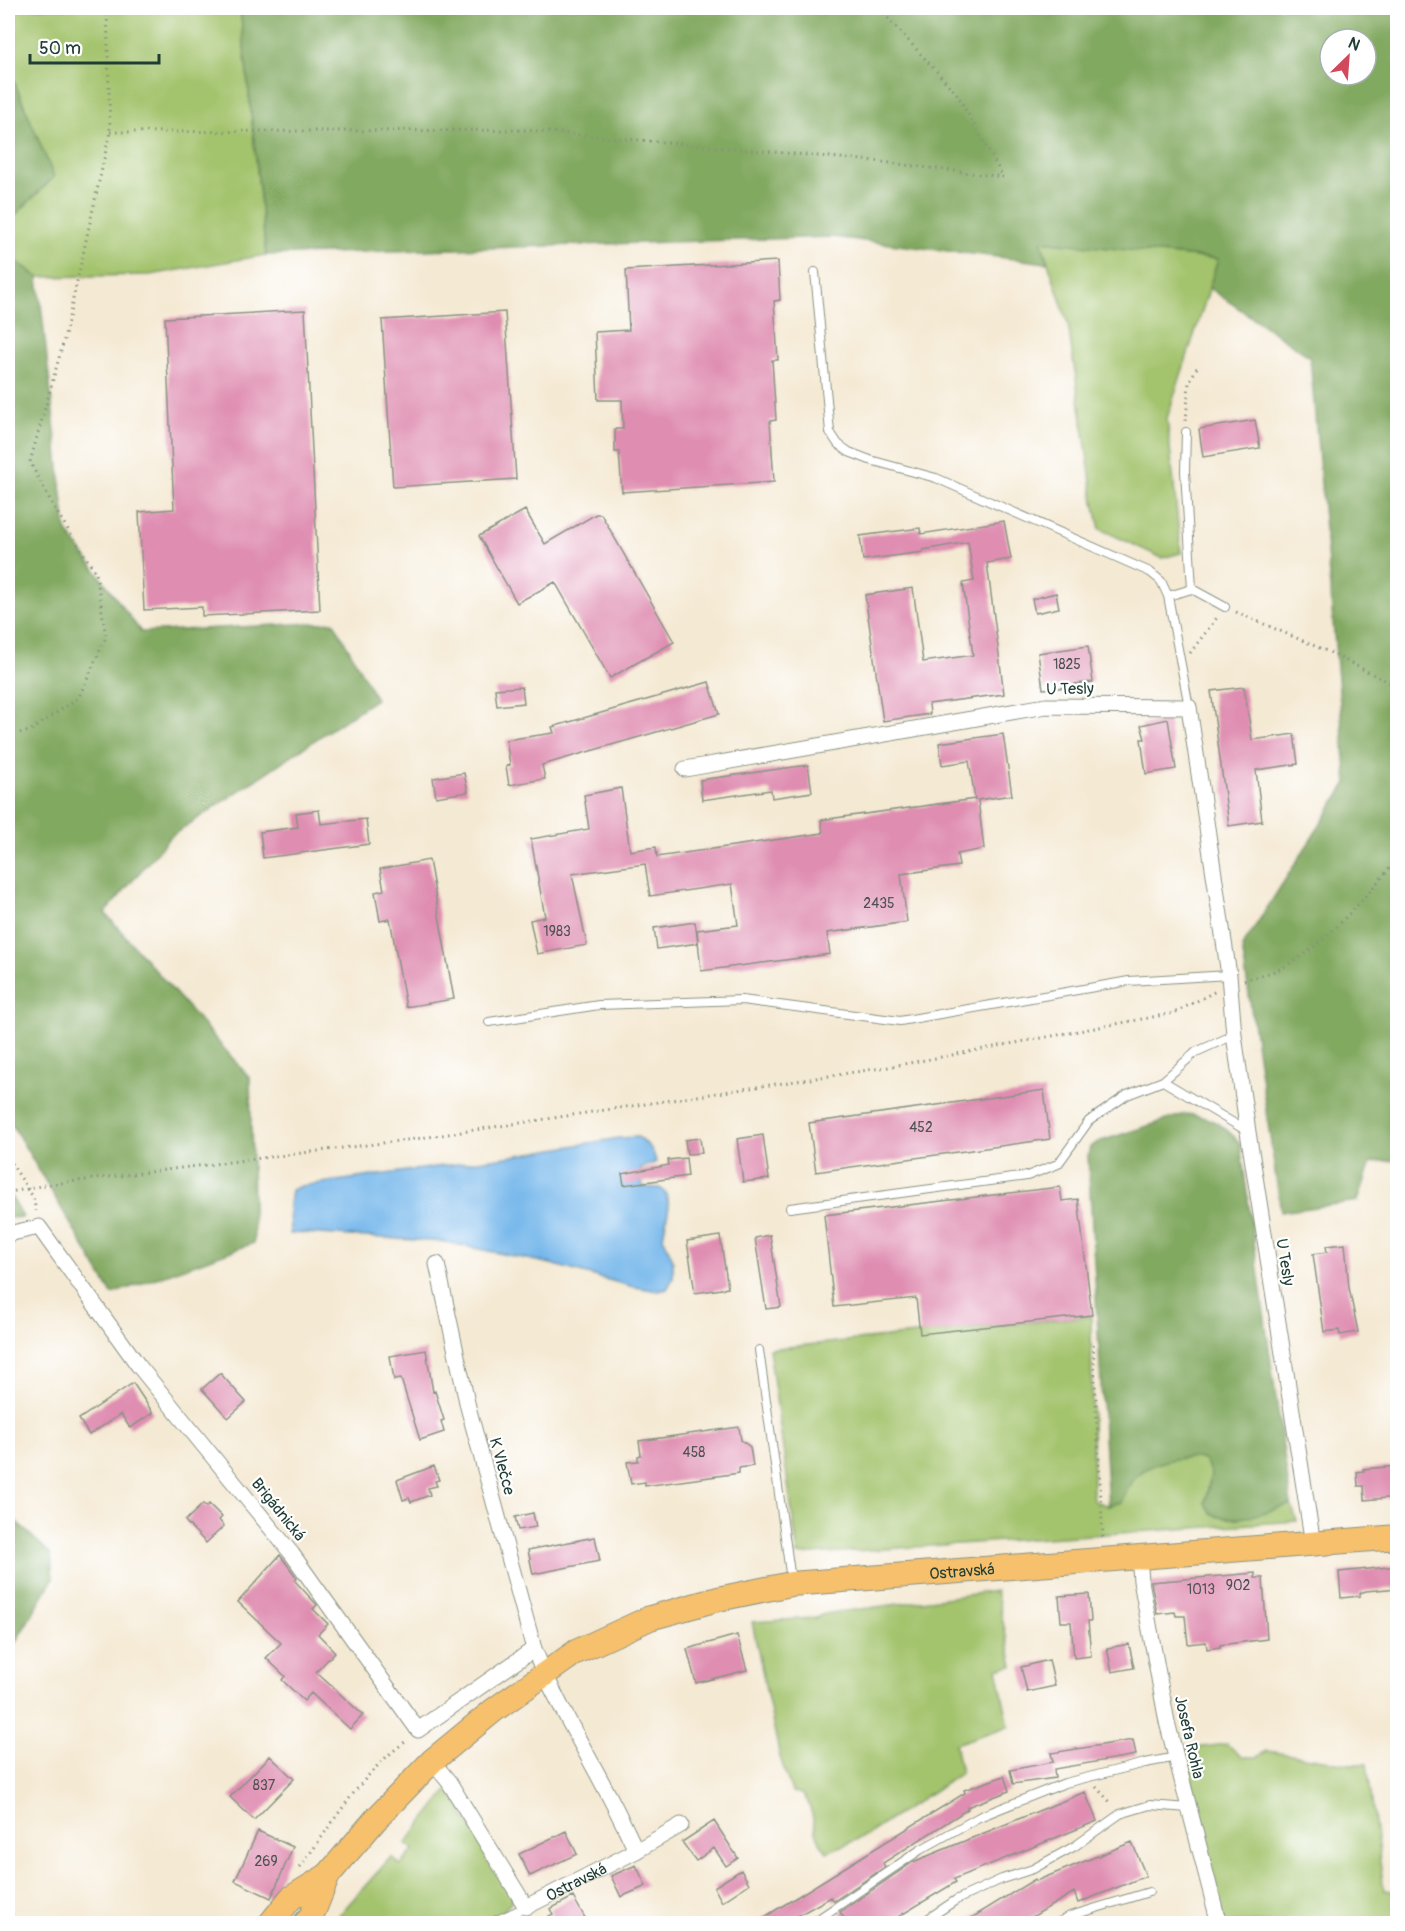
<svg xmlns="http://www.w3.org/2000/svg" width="1405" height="1931" font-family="Pangolin,sans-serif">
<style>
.green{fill:#a3c36c;stroke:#618050;stroke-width:1.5}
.forest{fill:#82a960;stroke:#50734a;stroke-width:1.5;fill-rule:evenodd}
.water{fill:#76b7eb;stroke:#4a7a90;stroke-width:1.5}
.building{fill:#df8db1}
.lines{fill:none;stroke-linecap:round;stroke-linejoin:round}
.lane-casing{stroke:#8a9384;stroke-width:10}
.street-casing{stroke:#8a9384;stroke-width:17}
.primary-casing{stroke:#8a9384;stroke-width:26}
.path{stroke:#8a9384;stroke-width:3;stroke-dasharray:1.5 4.5;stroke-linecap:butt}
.lane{stroke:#fff;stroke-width:8}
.street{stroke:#fff;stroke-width:15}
.primary{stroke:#f7c06c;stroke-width:24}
.labels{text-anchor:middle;stroke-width:4.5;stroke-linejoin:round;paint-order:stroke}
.number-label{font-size:14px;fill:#4f5153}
.street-label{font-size:16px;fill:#1f3d34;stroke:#fff}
</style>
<rect width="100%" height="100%" fill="#fff"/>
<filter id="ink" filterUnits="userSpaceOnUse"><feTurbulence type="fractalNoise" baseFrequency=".0167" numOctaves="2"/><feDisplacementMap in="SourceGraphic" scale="12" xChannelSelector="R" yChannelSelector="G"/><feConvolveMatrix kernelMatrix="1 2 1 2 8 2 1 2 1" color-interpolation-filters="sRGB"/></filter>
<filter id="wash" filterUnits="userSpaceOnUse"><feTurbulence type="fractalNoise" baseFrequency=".008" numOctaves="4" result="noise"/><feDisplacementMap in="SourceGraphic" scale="24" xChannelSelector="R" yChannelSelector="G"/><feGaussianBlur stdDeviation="1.35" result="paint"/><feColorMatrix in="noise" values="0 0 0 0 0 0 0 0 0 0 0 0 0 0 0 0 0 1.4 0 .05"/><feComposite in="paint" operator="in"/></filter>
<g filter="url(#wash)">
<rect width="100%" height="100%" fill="#f4e9d3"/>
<path class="green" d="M8,8H240L266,255L150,275L38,277L8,255V222L54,177L8,67Z
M1041,241L1219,259L1167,418L1181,553L1162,558L1100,529L1094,502L1068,324Z
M1091,1316L1093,1500L1108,1506L1121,1502C1125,1494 1129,1483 1135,1477C1150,1462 1187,1452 1206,1461L1211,1475L1205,1503L1251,1516L1291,1504L1297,1521L798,1555L769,1349Z
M996,1591L1013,1666L997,1669L1009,1726L955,1744L961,1773L867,1835L827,1852C811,1834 816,1812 805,1797C802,1792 797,1793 792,1792L780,1757L752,1622L815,1618L824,1614Z
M1227,1744L1242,1757H1256L1267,1751L1349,1764H1367L1384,1890L1397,1892V1923H1223L1197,1817L1185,1749Z
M449,1789L514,1898L502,1913L481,1923L331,1924L391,1857L401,1865L414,1849L406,1843Z"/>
<path class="forest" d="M240,8H1397L1398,1160L1371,1162L1358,1201L1281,1212L1242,947L1347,783L1310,357L1209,288L1218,259L1041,241L1048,263L832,237L266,255ZM1330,39H1366V75H1330Z
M8,67L54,177L8,222Z
M8,255L38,277L66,530L141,632L334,622L376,699L170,837L105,913L250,1078L254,1243L112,1294L8,1118Z
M1185,1114C1210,1116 1224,1125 1240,1143L1291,1504C1271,1510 1233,1526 1213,1514C1209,1512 1207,1507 1205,1503L1211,1475L1206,1461C1187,1452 1151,1462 1135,1477C1129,1483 1126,1494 1121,1502L1108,1506L1088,1156L1090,1147L1098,1142Z
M8,1191L23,1217L8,1218Z
M8,1514L51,1554L53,1579L8,1655Z"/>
<path class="water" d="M638,1137C648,1144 654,1150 656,1162L640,1169L643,1187L660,1188L666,1193L669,1206L663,1237L673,1260V1278L667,1289L658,1291L630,1286L551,1264L445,1242L304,1233L290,1234L289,1205L291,1190L301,1186L506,1157L619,1138Z"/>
<g id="blocks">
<path class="building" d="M778,261L780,300L774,301L778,360H772L776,420L770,421L774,482L622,492L619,452H615V429H623L622,400H598L595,332L629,330L626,270Z
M305,310L320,610L202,616V607L144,610L139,512L174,509L165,318Z
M505,312L516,479L393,487L382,320Z
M1255,420L1260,448L1203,457L1199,429Z
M525,510L545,544L596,514H601L674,642L610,678L555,582L517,603L479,536Z
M1004,521L1011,559L987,563L1004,694L929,704L930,714L883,721L865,595L913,588L923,662L973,655L963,583L974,581L968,542L923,550V552L863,560L860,536L920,528L921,534Z
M1056,593L1059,608L1035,613L1032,599Z
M1088,646L1093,682L1075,684L1072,687L1043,689L1038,653Z
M709,682L719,714L542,765L545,779L509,785L506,766L510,765L506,740L554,733L552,727Z
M522,687L524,703L497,706L495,689Z
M1244,687L1252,740L1294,734L1298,764L1256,770L1262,821L1229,826L1211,691Z
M1168,719L1176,769L1146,774L1141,739H1145L1141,725Z
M1003,734L1012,795L978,800L984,849L957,854L959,866L901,874L907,922L827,933L830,954L701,971L697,930L738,925L732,884L650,896L645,864L572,874L587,945L537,954L530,920L545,917L531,839L589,829L584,795L621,788L630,851L656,847L657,857L733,846L823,833L821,820L975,799L969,761L942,765L939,743Z
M808,765L812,792L772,798L771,790L702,800L700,780Z
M464,773L468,792L436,797L433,778Z
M319,810L321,824L366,819L369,844L263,858L260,832L298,827L296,813Z
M429,860L454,999L406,1007L390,919L380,921L375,892L384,890L380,869Z
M695,922L698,943L657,949L654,928Z
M1044,1090L1050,1139L816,1172L809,1123Z
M763,1135L769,1179L743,1182L737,1139Z
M700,1138L702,1153L687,1154L685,1140Z
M686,1158L688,1176L624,1185L622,1174L669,1165L668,1160Z
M1060,1187L1062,1201L1078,1199L1092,1315L920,1334L916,1298L834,1307L824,1215Z
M770,1235L781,1307L766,1309L755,1238Z
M720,1236L728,1288L695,1293L687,1241Z
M1345,1244L1349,1288L1358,1332L1340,1335L1339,1330L1324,1332L1313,1254L1327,1252L1326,1246Z
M426,1350L433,1392L435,1391L444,1420L441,1421L444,1432L420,1440L401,1379L394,1380L390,1356Z
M220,1373L246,1402L228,1418L202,1389Z
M133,1383L153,1413L130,1428L121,1414L89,1435L79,1419Z
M739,1427L741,1440L750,1447L753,1466L739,1468V1473L645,1486V1482L631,1484L627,1462L638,1461V1456L641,1455L639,1441Z
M434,1466L439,1480L435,1481L437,1486L428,1488L430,1495L411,1502L409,1498L403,1500L397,1480Z
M1398,1466V1497L1365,1500L1364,1486H1358L1357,1472L1364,1471L1363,1469Z
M203,1504L206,1507L209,1504L222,1517L219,1520L224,1526L206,1543L185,1521Z
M533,1513L536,1527L518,1530L515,1517Z
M595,1537L600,1561L533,1574L528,1550Z
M280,1555L297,1578L295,1581L317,1605L313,1609L328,1624L318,1634L335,1652L316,1672L363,1715L350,1729L311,1693L304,1701L282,1680L285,1676L266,1658L281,1643L238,1602Z
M1398,1566V1588L1366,1591L1360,1593V1596L1341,1598L1339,1572Z
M1255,1573V1578H1263L1267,1639L1220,1645V1647L1207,1649L1206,1642L1188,1644L1185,1616H1176L1175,1612L1157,1614L1151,1582Z
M1089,1594L1091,1621H1088L1091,1656L1074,1658L1071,1622H1061L1059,1596Z
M737,1635L747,1670L696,1683L687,1649Z
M1129,1644L1134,1668L1112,1672L1107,1648Z
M1049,1660L1055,1686L1027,1692L1021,1667Z
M1133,1740L1136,1755L1054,1769L1055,1778L1013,1784L1010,1770L1053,1762L1051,1753Z
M270,1756L294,1779L254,1820L230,1797Z
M1004,1776L1009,1791L967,1807L968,1809L883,1863L885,1867L834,1901L831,1897L785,1923H755L965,1793L964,1790Z
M1085,1792L1097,1821L954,1879L956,1882L888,1923H847L840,1912L913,1862Z
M714,1821L738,1858L726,1866L714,1848L696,1861L682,1842Z
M258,1831L293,1847L271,1898L235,1881Z
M566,1831L577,1854L530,1876L519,1854Z
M1132,1842L1146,1876L1078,1903L1074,1892L1022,1923H963L1035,1879L1036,1881Z
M636,1865L646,1886L621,1897L611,1876Z
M741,1870L749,1884L722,1902L714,1887Z
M573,1897L588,1923H537L553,1914L550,1909Z"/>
</g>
</g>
<g filter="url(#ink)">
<use href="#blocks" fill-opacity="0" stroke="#8a9384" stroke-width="1.5"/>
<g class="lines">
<defs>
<path id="lane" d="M815,272L830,432L838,444L849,452L870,460L936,478L1150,572L1161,581L1168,596L1189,707
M1186,432L1185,471L1192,589
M1168,596L1192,589L1225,607
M489,1022L599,1005L742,1000L900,1021L1129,981L1229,975
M1163,1081L1247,1131
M790,1208L1027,1176L1058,1164L1089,1121L1127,1095L1163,1081L1196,1052L1234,1035
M759,1350L791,1580
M488,1924L526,1907
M811,1924L920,1850L979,1817L1065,1783L1145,1763L1177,1757
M920,1924L956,1900L1002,1879L1033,1869L1075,1846L1120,1814L1150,1805L1188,1808
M1056,1924L1070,1916L1149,1892"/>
<g id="street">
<path d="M685,769L1046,706L1189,707L1229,975L1234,1035L1248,1132L1313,1544"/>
<path d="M8,1234L39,1227L138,1365L292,1554L418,1730L534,1649"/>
<path d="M1139,1556L1141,1581L1167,1722L1219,1924"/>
<path id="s1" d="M432,1761L449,1782L526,1907L636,1851C606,1782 563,1719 534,1649L468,1407L437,1264"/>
<path d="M636,1851L681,1825"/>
</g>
<g id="primary">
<path id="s2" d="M270,1924L291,1898L328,1875L376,1819L432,1761L494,1710L576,1652L650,1618L718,1599L791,1584L1398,1537"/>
<path d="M305,1924L312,1915L328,1875"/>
</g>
</defs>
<use href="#lane" class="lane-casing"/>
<use href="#street" class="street-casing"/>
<use href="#primary" class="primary-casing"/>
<path class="path" d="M881,8L886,16L957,94L1003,177
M110,132L526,130L874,161L1003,177
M1186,421L1189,382L1199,364
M1236,612L1329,652L1398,687
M1190,653L1219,615
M8,735L30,731L79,697L106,637L96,573L56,511L30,462L64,340L110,132L107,8
M1244,980C1257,976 1272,973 1284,967C1330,941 1363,898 1398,859
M8,1158L33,1197L36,1211
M8,1192L29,1189L44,1185L415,1139L888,1067L1174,1013L1216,991
M1093,1344L1103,1540
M1096,1787L1112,1804
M300,1867C333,1824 362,1771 408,1740"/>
<use href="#lane" class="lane"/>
<use href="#street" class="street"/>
<use href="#primary" class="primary"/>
</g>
</g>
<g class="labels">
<g class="number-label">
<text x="1067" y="669">1825</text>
<text x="879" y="908">2435</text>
<text x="557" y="936">1983</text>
<text x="921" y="1132">452</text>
<text x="694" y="1457">458</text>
<text x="1238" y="1590">902</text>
<text x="1201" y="1594">1013</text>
<text x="264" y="1790">837</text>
<text x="266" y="1866">269</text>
</g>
<g class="street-label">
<text transform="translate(1070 688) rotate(-1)" y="6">U Tesly</text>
<text transform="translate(1286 1262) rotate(81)" y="6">U Tesly</text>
<text transform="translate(503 1466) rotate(75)" y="6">K Vlečce</text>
<text transform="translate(279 1509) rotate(51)" y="6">Brigádnická</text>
<text dy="6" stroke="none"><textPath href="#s2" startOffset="810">Ostravská</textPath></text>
<text transform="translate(1190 1737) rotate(77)" y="6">Josefa Rohla</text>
<text dy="6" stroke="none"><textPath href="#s1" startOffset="230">Ostravská</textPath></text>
</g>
</g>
<rect width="1405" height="1931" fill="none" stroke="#fff" stroke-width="30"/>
<g transform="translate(1348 57) rotate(25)"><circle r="28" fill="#ffffff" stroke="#a5b1ae" stroke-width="1.5"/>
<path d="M0-4.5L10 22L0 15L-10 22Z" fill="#d1495b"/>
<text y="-9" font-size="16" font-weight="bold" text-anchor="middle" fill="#1f3d34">N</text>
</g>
<path d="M30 54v9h129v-9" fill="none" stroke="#1f3d34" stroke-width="3"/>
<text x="39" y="54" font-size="18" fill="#1f3d34" stroke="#ffffff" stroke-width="4.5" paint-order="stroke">50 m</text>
</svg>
